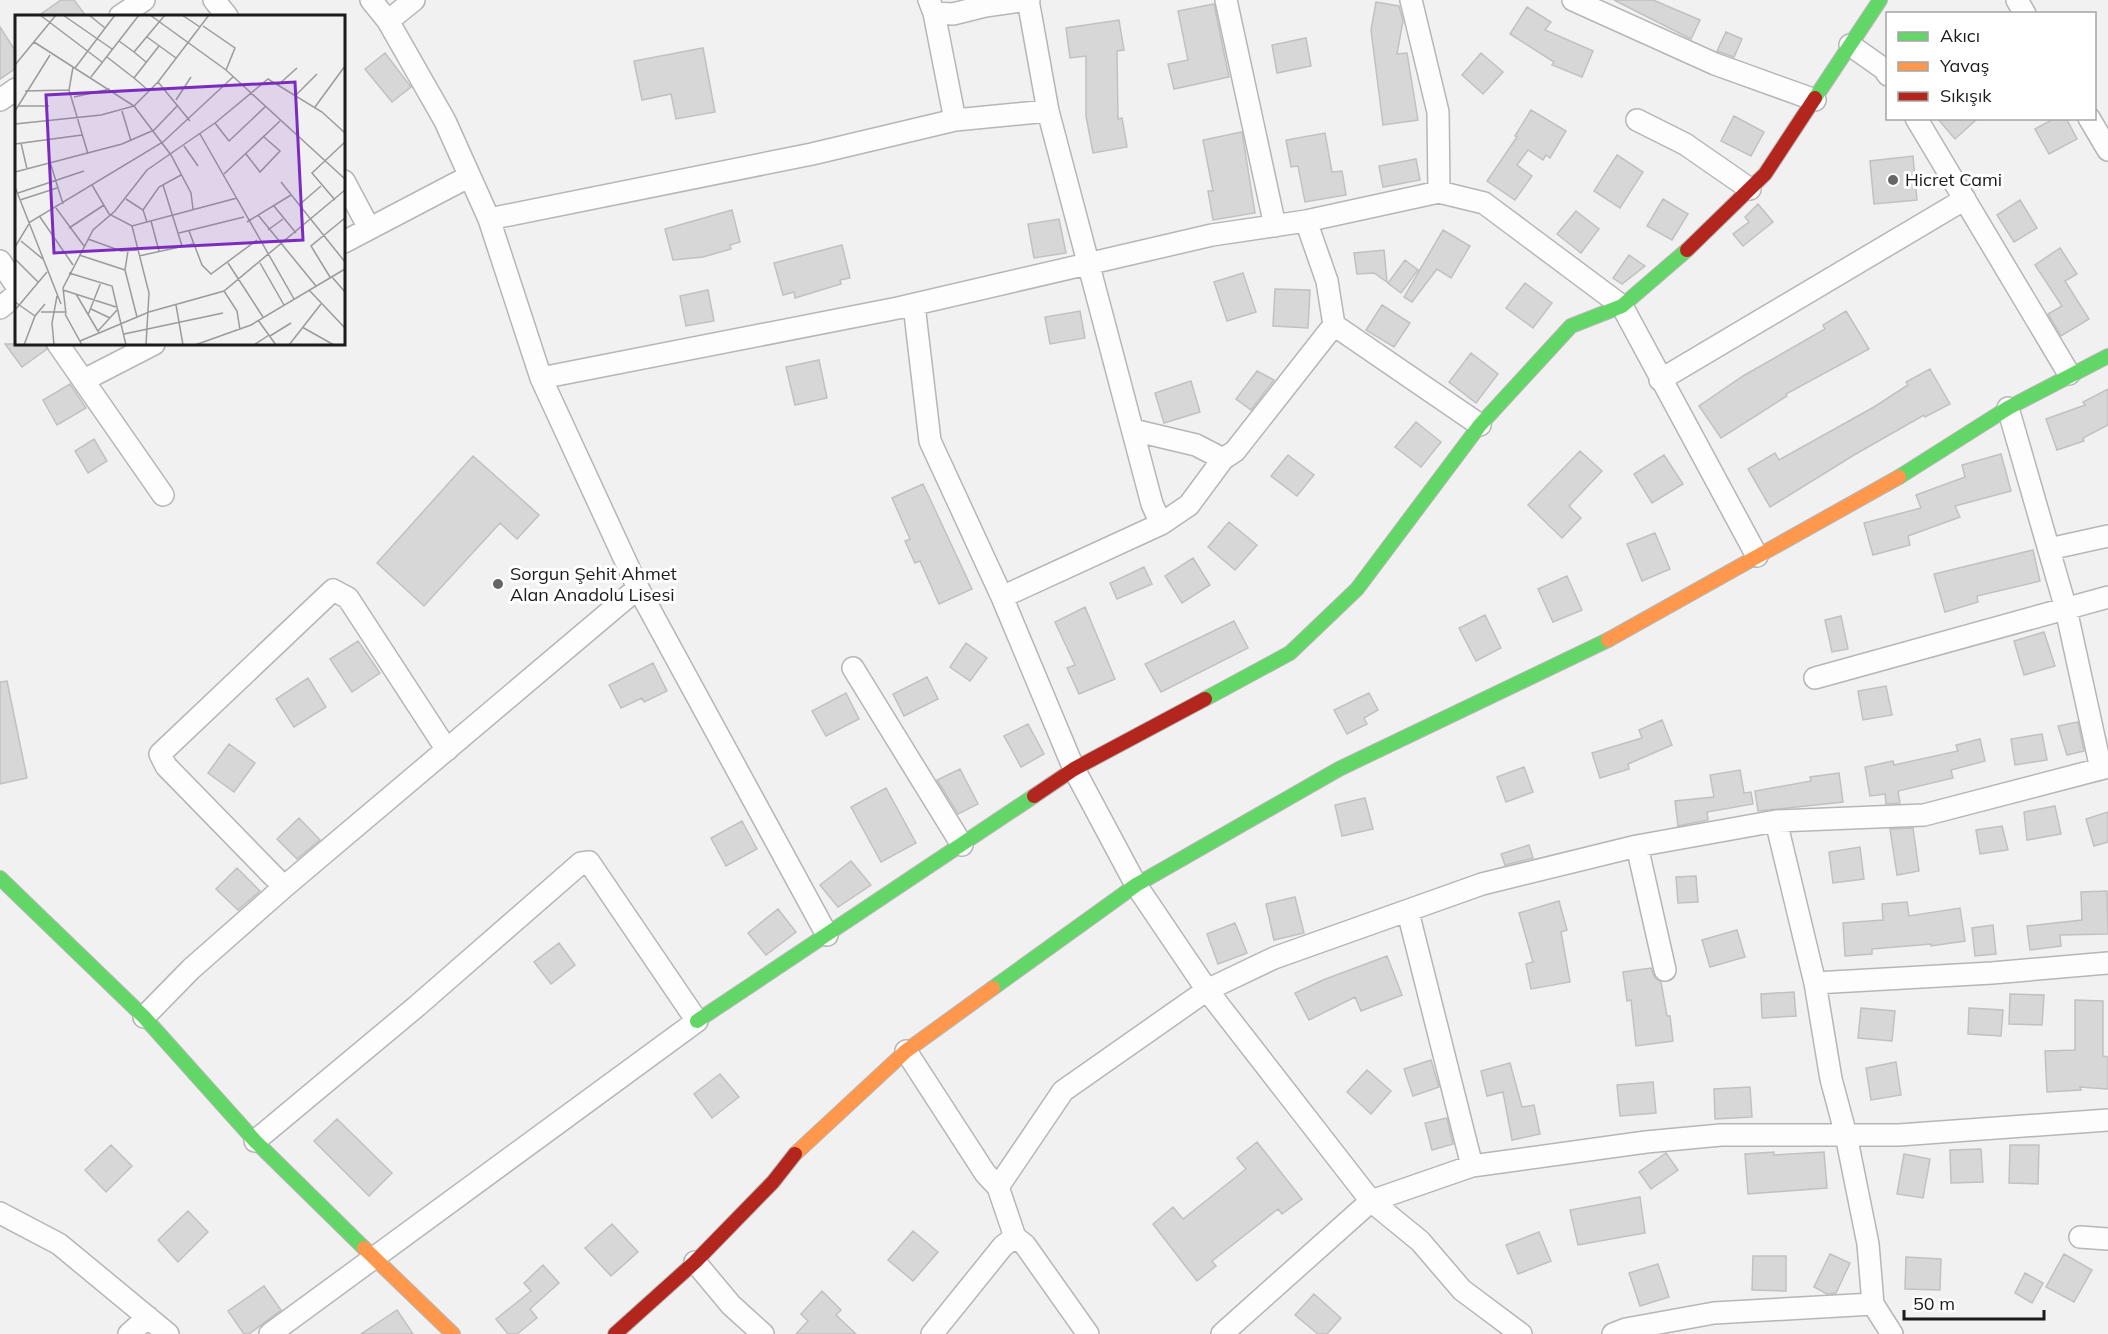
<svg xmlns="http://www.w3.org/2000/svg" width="2108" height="1334" font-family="Mulish,sans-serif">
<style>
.building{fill:#d7d7d7;stroke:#c1c1c1;stroke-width:1.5}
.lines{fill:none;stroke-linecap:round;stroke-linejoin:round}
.street-casing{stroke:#b6b6b6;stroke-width:24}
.fast-casing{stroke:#b6b6b6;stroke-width:16}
.slow-casing{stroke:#b6b6b6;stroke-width:16}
.jam-casing{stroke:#b6b6b6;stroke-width:16}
.street{stroke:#fdfdfd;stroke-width:21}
.fast{stroke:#63d668;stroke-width:14}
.slow{stroke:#ff974d;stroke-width:14}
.jam{stroke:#b3261e;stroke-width:14}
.poi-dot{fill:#666;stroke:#fff;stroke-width:2}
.labels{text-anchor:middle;stroke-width:6;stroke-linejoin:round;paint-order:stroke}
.poi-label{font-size:18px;fill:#1b1b1b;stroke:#fff;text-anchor:start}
.inset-road{fill:none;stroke:#9b9b9b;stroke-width:1.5}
.view{fill:#7b2cbf;fill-opacity:0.15;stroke:#7b2cbf;stroke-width:3}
.inset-edge{fill:none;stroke:#1b1b1b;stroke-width:3}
</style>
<rect width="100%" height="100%" fill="#f1f1f1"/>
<path class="building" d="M61,0H74L86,16H38Z
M1614,0H1653L1700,20L1691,39Z
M1376,2L1399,6L1403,21L1397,54L1407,53L1418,120L1383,125L1371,30Z
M1214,4L1229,77L1174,89L1168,64L1188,60L1178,11Z
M1527,7L1551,22L1545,30L1593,51L1582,77L1552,65L1554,62L1510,34Z
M1119,20L1124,50L1117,51L1118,119L1122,118L1127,147L1093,153L1086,116V56L1070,58L1066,28Z
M0,27L16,52V68L0,79Z
M1726,32L1742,39L1734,57L1717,51Z
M1306,38L1311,66L1277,73L1272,45Z
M703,48L715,112L676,119L671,94L642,100L634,61Z
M385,53L411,87L392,102L365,69Z
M1481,53L1503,72L1483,94L1462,75Z
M1531,110L1566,131L1550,158L1546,155L1543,160L1528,150L1517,165L1532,176L1515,200L1487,181L1517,137L1515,136Z
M1734,116L1764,132L1751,156L1721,141Z
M1937,118H1978L1955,139Z
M2055,118H2066L2077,139L2049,154L2035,129Z
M1242,132L1255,213L1213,220L1208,191H1213L1203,140Z
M1325,133L1332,172L1342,171L1346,195L1305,202L1298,166L1291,167L1286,140Z
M1617,155L1643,172L1620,208L1594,191Z
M1913,156L1917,200L1874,204L1870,161Z
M1416,159L1420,180L1383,187L1379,166Z
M1663,199L1688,214L1672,240L1647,226Z
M2020,200L2037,228L2014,242L1997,215Z
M1758,204L1773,222L1743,246L1733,234L1749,222L1745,217Z
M732,210L740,242L730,245L731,249L703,257L673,260L665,229Z
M1576,211L1599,229L1581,253L1557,234Z
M1059,219L1066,253L1034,258L1028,224Z
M1443,230L1470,246L1451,278L1437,269L1412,302L1404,297Z
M842,245L850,278L840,280L841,284L795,298L794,292L783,295L774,263Z
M2060,248L2077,274L2065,281L2089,319L2061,336L2048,314L2062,306L2035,265Z
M1384,250L1387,282L1374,273L1357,274L1354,253Z
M1629,255L1645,266L1622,284L1613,278Z
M1405,260L1418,270L1401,293L1388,283Z
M1243,273L1256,312L1227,321L1214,282Z
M1525,283L1552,303L1533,328L1506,308Z
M1275,289L1310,290L1308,328L1273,326Z
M708,290L714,321L686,326L680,296Z
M1382,305L1410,323L1394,347L1366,330Z
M1080,311L1085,338L1050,344L1045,317Z
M1846,311L1869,349L1786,394L1787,396L1721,438L1699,406L1743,376L1825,329L1823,325Z
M5,344H45L47,349L22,367Z
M1471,353L1498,374L1476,403L1449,382Z
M819,360L827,398L795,405L786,367Z
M1930,369L1950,404L1925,417L1924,415L1854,455L1770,507L1748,469L1775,453L1779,460L1874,407L1908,385L1906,382Z
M1257,371L1274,380L1251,410L1236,399Z
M1191,381L1200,412L1164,423L1155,393Z
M70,384L86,408L57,425L43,400Z
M2108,389V425L2083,438L2084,441L2057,450L2046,419L2085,405L2083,402Z
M1416,422L1441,442L1421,467L1395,447Z
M94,439L107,461L88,473L75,451Z
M1580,451L1602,471L1569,506L1581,518L1562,538L1528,505Z
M2001,454L2011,491L1955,506L1960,517L1908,536L1910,545L1873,555L1864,523L1921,508L1916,495L1965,477L1962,465Z
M1288,455L1314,475L1297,496L1271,476Z
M1664,455L1683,484L1652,503L1634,474Z
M473,456L539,515L517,539L500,523L424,606L377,563Z
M923,484L972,589L939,604L920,561L915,563L905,541L910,539L892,498Z
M1229,522L1257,545L1235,570L1208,547Z
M1655,533L1670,569L1642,581L1627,544Z
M2033,550L2040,581L1977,596L1978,602L1945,612L1934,574Z
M1193,558L1210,585L1182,603L1165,576Z
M1144,567L1152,584L1117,599L1110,583Z
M1567,576L1582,610L1553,622L1538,589Z
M1085,607L1115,679L1079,694L1067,668L1075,665L1055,622Z
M1485,615L1501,648L1476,661L1459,628Z
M1841,616L1848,649L1832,652L1825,620Z
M1234,621L1248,648L1161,692L1145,664Z
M2044,632L2055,666L2024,675L2014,641Z
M358,641L380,673L352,692L330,659Z
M966,643L987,658L970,681L950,667Z
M653,663L667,691L644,702L642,698L621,708L609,685Z
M927,677L938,699L904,716L893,694Z
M308,678L326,707L294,727L276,699Z
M7,681L27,778L0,784V682Z
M1886,686L1892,715L1863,720L1858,691Z
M846,693L859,719L826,736L812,711Z
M1369,693L1378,710L1364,718L1367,724L1347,734L1334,710Z
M1662,720L1672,745L1628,764L1629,769L1600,778L1592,753L1642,738L1639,730Z
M2078,722L2084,751L2067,755L2058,726Z
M1028,724L1044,754L1021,767L1004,736Z
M2042,734L2047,760L2015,765L2011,739Z
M1980,739L1985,761L1951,770L1953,778L1898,791L1900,803L1886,804L1885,794L1870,796L1865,767L1893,761L1894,765L1958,751L1956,745Z
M229,744L255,763L234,792L208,773Z
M1524,767L1533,792L1506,802L1497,777Z
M960,769L978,804L958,814L937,780Z
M1740,770L1744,793L1751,792L1753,804L1707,812L1708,820L1678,826L1675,801L1714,797L1710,775Z
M1839,773L1843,802L1758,811L1755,791L1811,781L1810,777Z
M886,788L916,843L881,862L851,807Z
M1365,798L1373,829L1342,836L1335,805Z
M2055,806L2061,834L2027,840L2024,812Z
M2108,812V842L2094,846L2086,819Z
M299,818L320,840L297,859L277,839Z
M742,821L757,849L726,866L711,838Z
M2002,826L2008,850L1980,854L1976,830Z
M1913,828L1919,871L1897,875L1890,829Z
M1529,845L1533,858L1505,865L1501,854Z
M1860,847L1864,879L1833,883L1829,852Z
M851,861L871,885L838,907L820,885Z
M237,868L260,891L238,910L216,889Z
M1696,876L1698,902L1678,903L1676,877Z
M2107,891L2108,934L2060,935L2061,946L2030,950L2027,926L2082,920L2081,892Z
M1295,897L1304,933L1274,940L1266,904Z
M1559,901L1567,930L1561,932L1570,982L1531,989L1526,964L1533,962L1519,913Z
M1907,902L1909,916L1960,908L1965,941L1931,946V944L1872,949V954L1845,956L1843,923L1883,920L1882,904Z
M778,909L796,932L766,955L748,933Z
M1235,923L1247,953L1218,964L1207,934Z
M1993,925L1996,954L1975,956L1972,928Z
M1737,930L1745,957L1710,967L1702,940Z
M559,943L575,965L551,984L534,962Z
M1387,956L1402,995L1361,1011L1355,997L1309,1020L1295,993L1323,980Z
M1651,968L1655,978L1661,982L1667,1016H1670L1673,1041L1636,1046L1631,1000L1627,1001L1623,972Z
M1794,992L1796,1016L1762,1018L1761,994Z
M2010,994L2044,995L2042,1025L2009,1024Z
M2075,1000L2103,1001V1056L2108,1057V1089L2080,1087L2081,1090L2047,1092L2045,1051L2075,1050Z
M1861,1008L1895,1011L1892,1041L1858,1038Z
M1969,1008L2003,1010L2001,1036L1968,1034Z
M1431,1060L1439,1087L1413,1096L1404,1069Z
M1896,1062L1901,1095L1871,1100L1866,1068Z
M1510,1063L1522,1107L1534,1105L1540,1134L1512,1140L1503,1092L1487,1096L1481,1071Z
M1367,1070L1391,1091L1371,1114L1347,1092Z
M720,1074L739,1097L712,1118L694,1094Z
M1653,1082L1656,1113L1620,1116L1617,1085Z
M1750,1087L1752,1117L1715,1119L1714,1089Z
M1447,1118L1453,1144L1432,1150L1425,1123Z
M337,1119L392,1173L369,1196L314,1141Z
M1257,1142L1302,1199L1282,1214L1278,1209L1212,1261L1216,1266L1197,1281L1153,1224L1173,1207L1183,1219L1246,1169L1237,1158Z
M111,1145L132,1166L106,1192L85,1170Z
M2010,1145H2039L2038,1184L2009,1183Z
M1981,1149L1983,1182L1951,1183L1950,1150Z
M1774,1152V1155L1824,1152L1827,1188L1748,1194L1745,1154Z
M1666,1153L1678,1170L1651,1189L1639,1172Z
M1904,1154L1930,1159L1923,1198L1897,1194Z
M1640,1197L1645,1233L1578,1245L1570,1210Z
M188,1211L208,1232L178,1262L158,1240Z
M612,1224L638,1252L611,1276L585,1248Z
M913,1231L938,1252L913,1281L888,1260Z
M1539,1232L1551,1261L1518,1274L1506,1245Z
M1830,1254L1850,1263L1836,1293L1827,1294L1814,1287Z
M2064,1254L2092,1270L2074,1302L2046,1287Z
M1753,1256H1786V1291L1752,1290Z
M1906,1257L1941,1259L1940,1290L1905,1289Z
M1658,1264L1669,1297L1640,1306L1629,1273Z
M543,1265L559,1283L530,1309L537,1318L517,1334H508L496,1319L531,1291L524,1283Z
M2025,1273L2043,1283L2032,1303L2015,1293Z
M264,1286L281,1310L249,1334H244L228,1311Z
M822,1291L841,1310L836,1315L856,1334H796L808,1321L801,1314Z
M1314,1294L1341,1318L1327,1334H1318L1295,1315Z
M397,1310L413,1334H361Z"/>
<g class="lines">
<defs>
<path id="street" d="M214,0L227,16
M371,0L388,21L445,121L489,219L541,378L638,588L827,935
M929,0L934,13L955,120
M1028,0L1048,111L1152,504L1161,524
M1226,0L1275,226
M1411,0L1438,112L1439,192
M1573,0L1715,64L1815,100
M2017,0L2025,14
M934,13L953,14L985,6L1029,0
M120,16L144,0
M388,21L414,0
M1850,45L1884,69L1888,75
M0,100L16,89
M1916,118L2069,374
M2089,118L2108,150
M1637,120L1685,144L1750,189
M344,181L369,228
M489,219L812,154L955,120L1048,111
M1306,221L1327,281L1334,325L1480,425
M344,242L468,177
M0,261L16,285
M914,305L930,441L1002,597L1074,769L1136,885L1207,990L1371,1201L1222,1334
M0,308L16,295
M58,344L163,495
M541,378L898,308L1212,235L1306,221L1439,192L1484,203L1622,306L1757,556
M84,380L154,344
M1660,380L1965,199
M2008,408L2066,609L2101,769
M1133,430L1196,445L1223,459
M2049,549L2108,536
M1002,597L1161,524L1189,505L1223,459L1235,451L1334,325
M853,668L962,845
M1815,678L2108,597
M1776,821L1815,983L1831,1079L1846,1135L1868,1244L1873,1304L1892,1334
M1637,846L1665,970
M284,887L166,766L160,754L333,590L348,598L447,750
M1408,912L1472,1166
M1815,983L1992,973L2108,963
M144,1017L191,969L284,887L638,588
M906,1051L985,1173L998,1187L1015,1237L1025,1245L1088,1334
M255,1141L417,1006L581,863L589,862L697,1021L270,1334
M998,1187L1063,1091L1207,990L1274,958L1482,884L1637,846L1776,821L1924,815L2108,767
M0,1213L59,1244L168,1334
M2080,1237L2108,1239
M695,1262L731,1305L763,1334
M129,1334L148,1317
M932,1334L1003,1246L1015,1237
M1521,1334L1462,1290L1420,1241L1371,1201L1472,1166L1646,1142L1721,1135H1899L2108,1120
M1613,1334L1626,1329L1714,1313L1873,1304"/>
<path id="fast" d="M1815,98L1880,0
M1899,477L2008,408L2108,356
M1205,699L1290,653L1357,589L1480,425L1571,326L1622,306L1687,250
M0,878L144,1017L255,1141L364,1248
M993,988L1136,885L1339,769L1608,640
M697,1021L1034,796"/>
<path id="slow" d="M1608,640L1899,477
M795,1154L906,1051L993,988
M364,1248L453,1334"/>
<path id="jam" d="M1687,250L1765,174L1815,98
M1034,796L1074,769L1205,699
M615,1334L695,1262L773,1182L795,1154"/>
</defs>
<use href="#street" class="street-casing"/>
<use href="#fast" class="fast-casing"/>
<use href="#slow" class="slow-casing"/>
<use href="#jam" class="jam-casing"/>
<use href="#street" class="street"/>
<use href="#fast" class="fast"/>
<use href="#slow" class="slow"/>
<use href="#jam" class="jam"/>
</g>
<g class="poi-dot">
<circle cx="1893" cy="180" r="6"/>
<circle cx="498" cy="584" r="6"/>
</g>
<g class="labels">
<g class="poi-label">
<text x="1905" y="186">Hicret Cami</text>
<text x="510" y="580">Sorgun Şehit Ahmet<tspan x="510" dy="21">Alan Anadolu Lisesi</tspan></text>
</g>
</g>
<g transform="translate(15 15)">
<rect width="330" height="330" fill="#f1f1f1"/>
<path class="inset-road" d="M25,0L87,47M48,0L97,34M74,0L90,13M135,0L211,55L330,164M167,0L185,12M188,11L220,33L211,55M132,22L161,43M104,26L119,37M92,42L119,63M131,47L119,37L150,0M0,50L41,0M58,52L54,75L73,139M60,53L100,0M76,62L124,0M143,67L175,106M263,70L282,53M10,76L54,75M134,76L119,63L144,31M280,81L302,59M59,82L95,74M161,85L176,62M3,91H34M251,91L214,126L200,108L253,64L307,97L330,118M300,92L330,51M0,96L35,40M107,96L116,126M0,109L86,100L119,91L19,27M185,119L279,284M6,128L12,154M0,129L67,120M169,131L183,151M231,139L245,157L265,136L249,122M35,147L48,189M0,157L107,129L139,115L163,90M209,159L265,106M266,167L330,247M77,170L94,199L117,211L222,183M148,170L167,231M0,172L46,289M3,178L69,156M111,184L128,195L132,207M5,185L42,173M320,185L297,158L330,127M284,190L306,171M259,191L281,218M41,193L69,231M178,194L176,178L156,140L119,91L143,67L194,0M128,195L144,172L166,160M243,200L301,271M25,202L58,250M136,206L144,236M232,207L276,180M117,211L134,278L131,330M54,213L89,190M253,215L268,204M174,216L187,250L196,259L242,225M164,218L229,202M73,224L106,236L122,235M6,226L29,245M0,232L15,207L148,127L218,62M113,236L110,255L122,302M64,240L110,255M124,241L178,229M0,244L23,267M213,248L248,302M245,248L269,290M54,258L97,271L111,330M315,262L296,231L330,203M317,262L330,277M48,275L101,292M294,275L330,313M209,276L222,296L225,315M61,279L84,318M0,287L20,301M161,290L168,330M76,294L95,303M0,295L32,257M26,297H50M50,299L67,330M51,299L48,273L78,215L100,196L132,155L200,108M73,300L86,267M243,305L261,330M287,312L319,330M83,316L102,295M109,319L208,298M255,321L276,308M65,326L134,297L209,276L330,175M9,330L20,301L30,289M39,330L37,308L42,281M180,330L236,310L330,254M239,330L254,320M274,330L306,289"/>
<path class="view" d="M280,67L288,225L39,238L31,80Z"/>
<rect width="330" height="330" class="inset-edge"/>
</g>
<rect x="1886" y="12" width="210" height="108" fill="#ffffff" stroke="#a4a4a4" stroke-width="1.5"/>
<rect x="1898" y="32" width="30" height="9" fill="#63d668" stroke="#a4a4a4" stroke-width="1.5"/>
<text x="1940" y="42" font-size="18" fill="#1b1b1b">Akıcı</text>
<rect x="1898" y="62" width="30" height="9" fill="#ff974d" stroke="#a4a4a4" stroke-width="1.5"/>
<text x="1940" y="72" font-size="18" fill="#1b1b1b">Yavaş</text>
<rect x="1898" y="92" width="30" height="9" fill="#b3261e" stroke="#a4a4a4" stroke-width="1.5"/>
<text x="1940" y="102" font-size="18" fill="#1b1b1b">Sıkışık</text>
<path d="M1904 1310v9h140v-9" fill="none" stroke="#1b1b1b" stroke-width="3"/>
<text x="1913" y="1310" font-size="18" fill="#1b1b1b" stroke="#ffffff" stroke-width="4.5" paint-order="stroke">50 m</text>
</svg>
